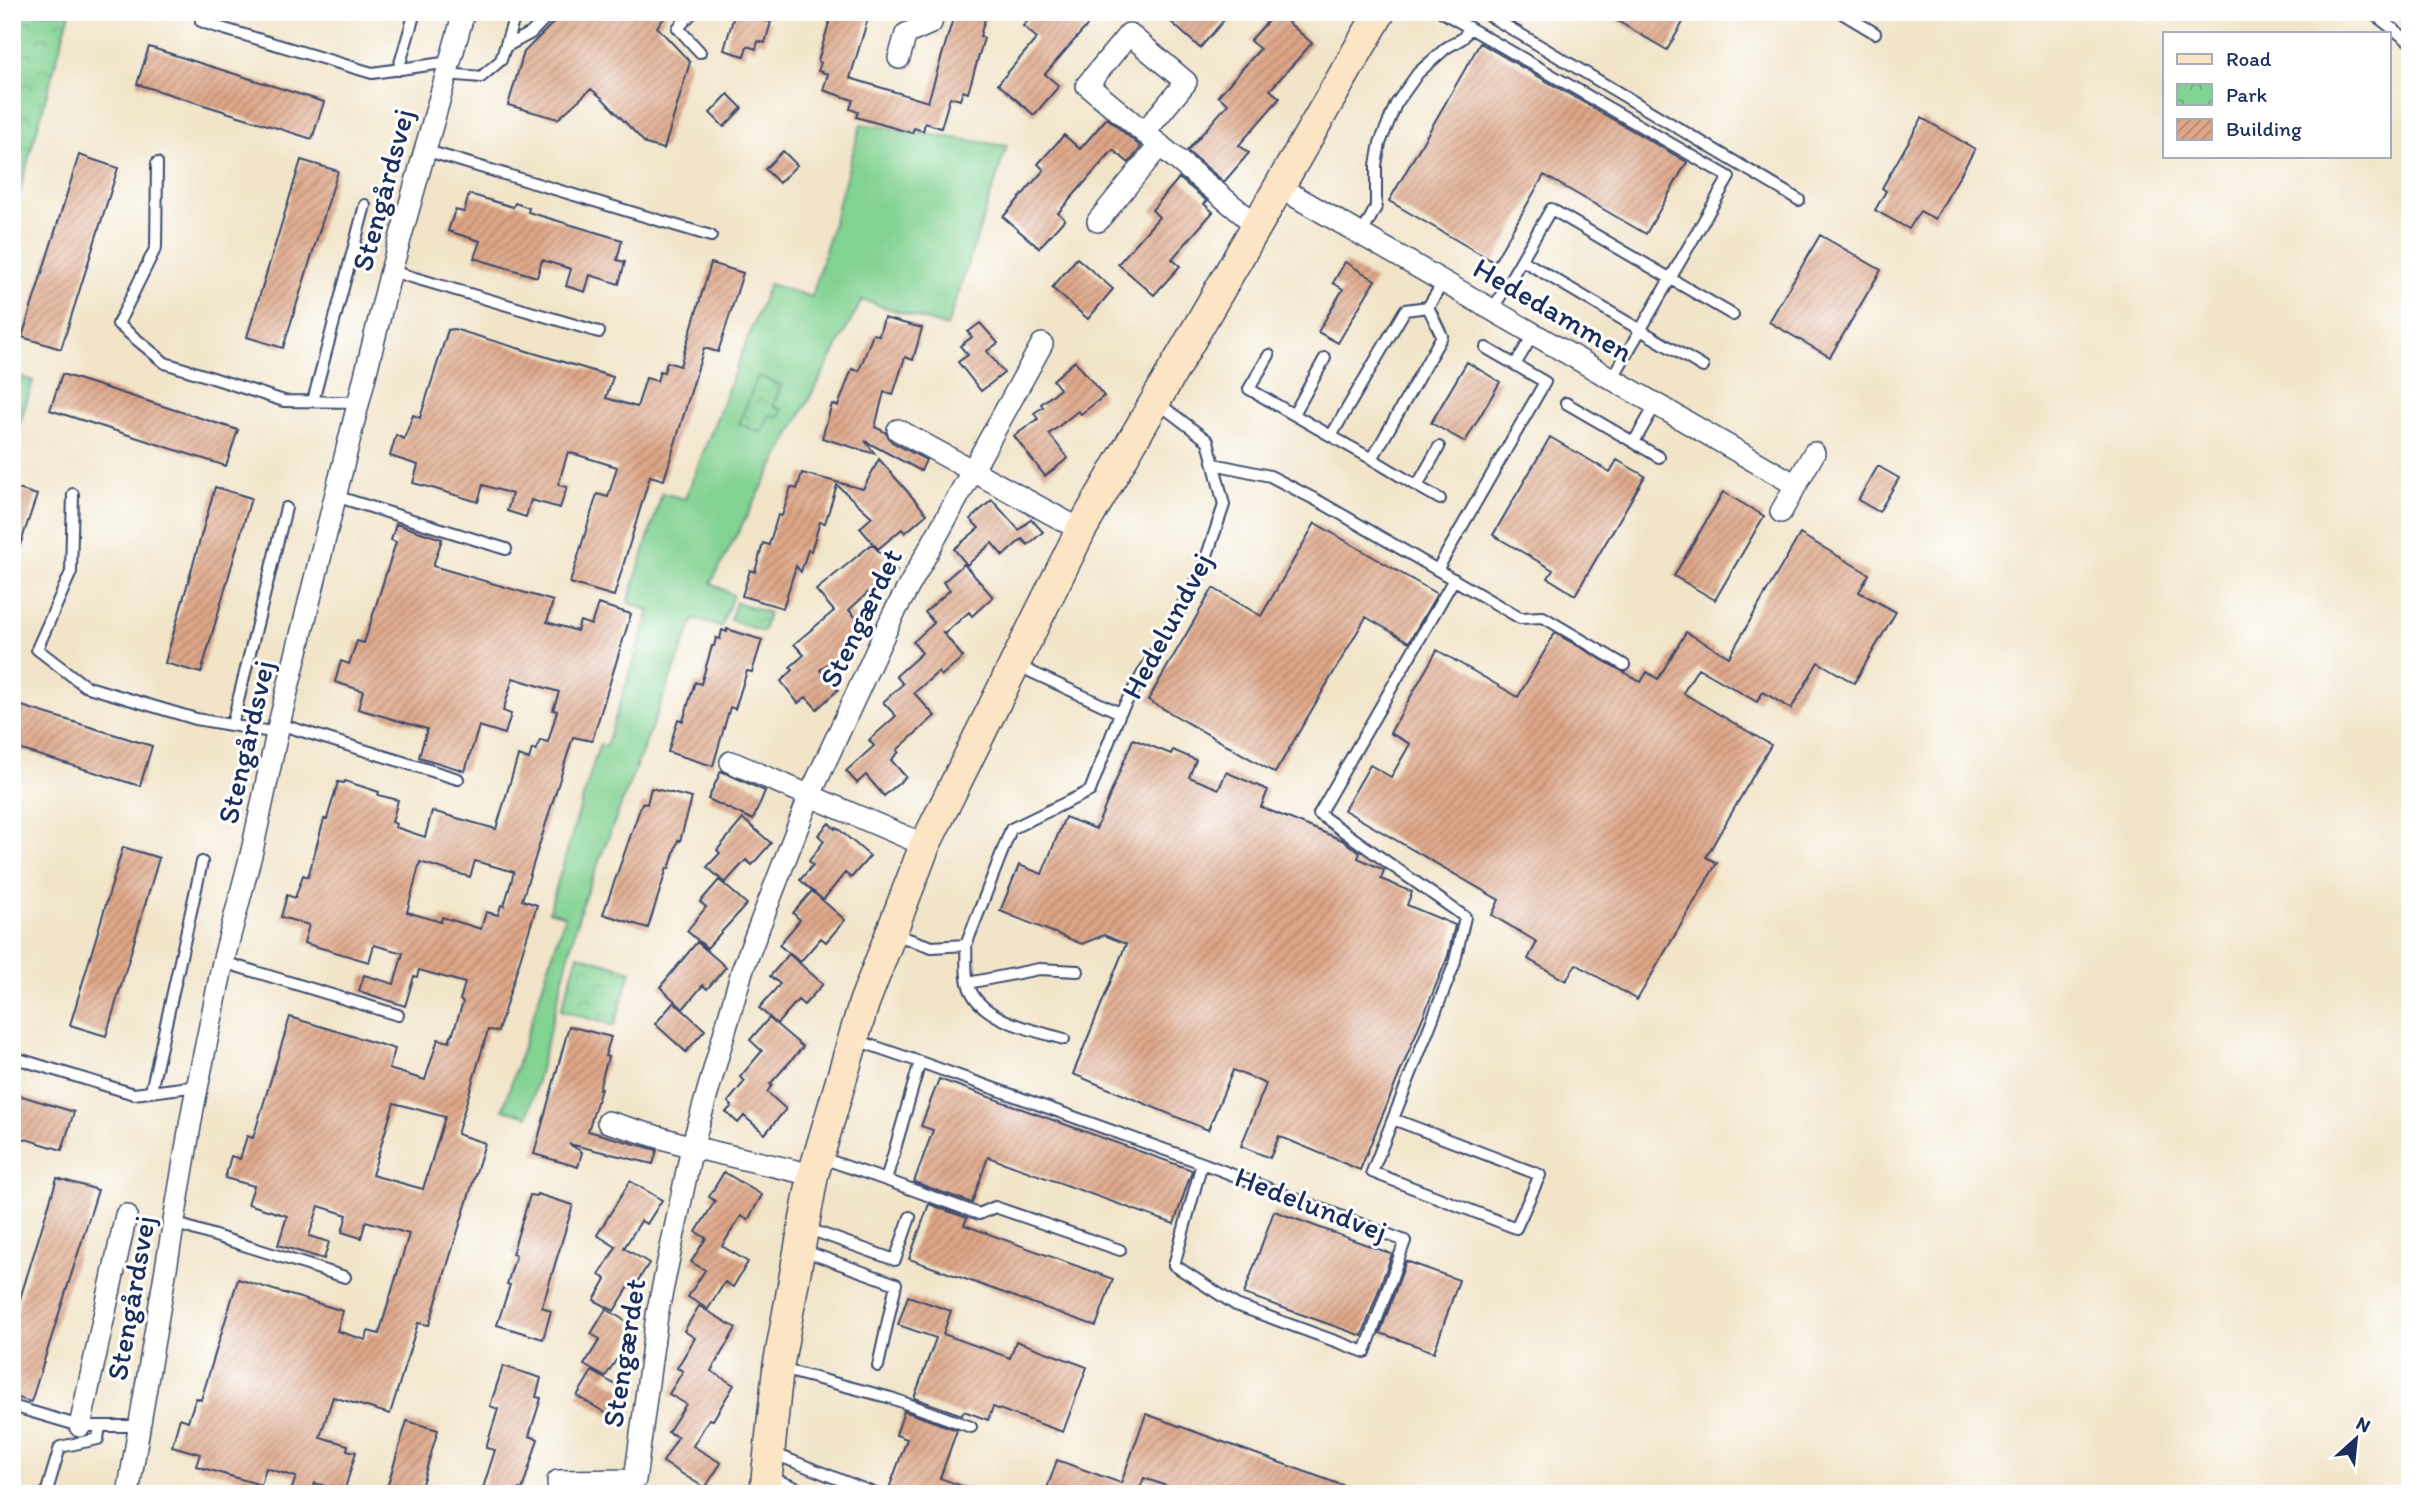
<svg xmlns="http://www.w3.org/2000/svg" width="2422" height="1506" font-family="Itim,sans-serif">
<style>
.grass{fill:#82d292;stroke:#4e8078;stroke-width:2}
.park{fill:url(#park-crowns);stroke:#4e8078;stroke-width:2}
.building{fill:url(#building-hatch);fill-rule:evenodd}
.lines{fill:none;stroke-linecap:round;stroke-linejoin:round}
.lane-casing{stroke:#3b4a6e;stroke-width:14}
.street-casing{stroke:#3b4a6e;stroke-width:24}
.secondary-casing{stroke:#3b4a6e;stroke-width:33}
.lane{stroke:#fff;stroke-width:10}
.street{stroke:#fff;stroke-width:21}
.secondary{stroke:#fce5c4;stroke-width:30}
.labels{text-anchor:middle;stroke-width:6;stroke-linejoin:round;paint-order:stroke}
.street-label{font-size:30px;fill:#1b2f5e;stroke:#fff}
</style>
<defs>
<pattern id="park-crowns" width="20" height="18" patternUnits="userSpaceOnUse" patternTransform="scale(1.75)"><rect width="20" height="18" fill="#82d292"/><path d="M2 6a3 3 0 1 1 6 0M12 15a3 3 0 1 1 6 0" fill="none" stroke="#6aab7a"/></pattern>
<pattern id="building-hatch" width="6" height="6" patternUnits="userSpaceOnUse" patternTransform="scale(1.75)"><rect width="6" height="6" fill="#dea687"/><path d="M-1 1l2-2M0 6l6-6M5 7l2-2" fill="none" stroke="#b38872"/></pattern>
</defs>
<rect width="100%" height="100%" fill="#fff"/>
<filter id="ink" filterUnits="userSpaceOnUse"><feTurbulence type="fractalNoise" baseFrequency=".0143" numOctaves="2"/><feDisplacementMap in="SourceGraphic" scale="14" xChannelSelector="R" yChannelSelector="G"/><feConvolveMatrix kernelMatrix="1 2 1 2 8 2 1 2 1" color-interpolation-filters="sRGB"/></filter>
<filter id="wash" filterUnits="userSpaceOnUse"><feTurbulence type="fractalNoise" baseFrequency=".00686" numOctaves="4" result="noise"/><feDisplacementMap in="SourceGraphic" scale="28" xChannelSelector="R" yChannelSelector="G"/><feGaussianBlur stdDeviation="1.57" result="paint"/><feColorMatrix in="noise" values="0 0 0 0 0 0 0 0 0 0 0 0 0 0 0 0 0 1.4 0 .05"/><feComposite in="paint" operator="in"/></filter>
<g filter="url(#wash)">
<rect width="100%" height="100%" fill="#f1e4c8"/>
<path class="grass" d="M861,124L1007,146L947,327L862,300L711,583L733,595L721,627L694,619L581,907L528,1116L503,1109L565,916L549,911L599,745L606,746L650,611L628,603L662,493L685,499L769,284L812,297Z
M12,374L33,381L14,441L12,440Z"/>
<path class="park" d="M12,12H70L12,218Z
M758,376L781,385L773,406L782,410L778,418L769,415L762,433L739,424Z
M736,602L769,613L763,632L730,620Z
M578,955L631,971L614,1026L561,1010Z"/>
<g id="blocks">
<path class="building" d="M564,12H669L657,27L690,62L664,149L646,144L602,98L591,89L558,119L508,105L524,52Z
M735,12H766L763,20L771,22L765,43L758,41L756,49L747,46L744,56L724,50Z
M832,12H870L850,78L928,102L955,12H987L980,36L984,38L968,93L963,91L960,100L950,97L941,128L925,123L923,131L914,128L912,133L856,117L858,112L850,109L853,100L823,90L828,74L818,71L821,63L818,61Z
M1036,12H1099L1045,74L1059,86L1034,115L998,84L1037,38L1023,26Z
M1160,12H1231L1200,48Z
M1276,12L1312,43L1270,90L1280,98L1239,145L1249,153L1224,182L1187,151L1228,104L1218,96L1260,49L1250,41Z
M1602,12H1689L1667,50Z
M1480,43L1687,162L1646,234L1544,175L1494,262L1389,201Z
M149,47L324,102L312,139L137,84Z
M728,94L742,108L724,127L710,113Z
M1107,118L1141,147L1129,163L1113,150L1058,213L1065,219L1039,248L1003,217L1044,170L1038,164L1064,135L1080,149Z
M1922,118L1975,149L1935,219L1920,211L1909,229L1875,210L1886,191L1882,188Z
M783,151L797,165L779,183L765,169Z
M79,155L118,168L61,349L22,337Z
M301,160L338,171L283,348L247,337Z
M1179,178L1207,201L1204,204L1213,212L1172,259L1180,266L1154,295L1118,264L1159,217L1152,210Z
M469,194L513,207L515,203L529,208L528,212L622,240L617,260L625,262L619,284L590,275L585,292L566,286L571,269L542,260L537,277L474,258L480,241L448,231L455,210L464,212Z
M1820,235L1881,270L1830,357L1769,322Z
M1077,258L1113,289L1088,319L1052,288Z
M1345,262L1375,280L1338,343L1318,332L1343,289L1333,283Z
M711,263L743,273L718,352L704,348L664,480L650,476L614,596L570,583L597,494L608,497L617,467L568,452L558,485L567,487L560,508L531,500L526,517L507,511L512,494L483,485L478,502L432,488L413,483L418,465L390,456L396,435L404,439L413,415L420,418L448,330L454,329L613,377L606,398L637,407L646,378L657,381L660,371L664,372L667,362L680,366Z
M884,318L922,328L913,360L905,357L893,395L884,392L875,427L885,432L892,442L926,460L921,471L865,441L875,454L822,438L832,404L838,406L852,369L859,371L873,334L879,335Z
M980,323L998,343L987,351L1004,373L981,391L958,362L968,355L960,346L972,337L968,332Z
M1075,361L1104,396L1081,414L1078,411L1049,434L1068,458L1045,476L1014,436L1038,419L1034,413L1043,407L1041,404L1060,389L1053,380Z
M1467,362L1500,382L1465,442L1431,423Z
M62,374L238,430L226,466L50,410Z
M1550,437L1610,472L1617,460L1645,476L1575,595L1548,578L1553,570L1493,535Z
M879,459L927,514L905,533L902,529L878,549L860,528L872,517L837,485L825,523L820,522L811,551L808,550L801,572L796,566L783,608L742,596L750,570L755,572L763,543L769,545L778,515L782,516L791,487L797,489L802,473L863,489Z
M1878,466L1899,478L1879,512L1858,500Z
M12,487L37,495L15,560L12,559Z
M215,487L251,498L201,673L165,663Z
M1723,492L1764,516L1715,600L1674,576Z
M992,500L1019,530L1031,519L1043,532L1028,545L1022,539L1003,556L992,543L967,565L954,549L979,528L970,519Z
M1315,523L1437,594L1409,642L1366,617L1275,773L1148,700L1213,588L1261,616Z
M396,524L442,539L433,566L553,601L547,622L577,631L580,621L591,625L598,604L631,614L592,741L573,737L522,900L537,905L498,1031L488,1030L457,1134L485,1143L429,1325L418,1323L390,1414L333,1397L320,1437L348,1445L347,1450L356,1452L344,1492L315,1483L311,1494H290L296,1477L266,1468L261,1485L196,1466L200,1454L172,1446L180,1418L188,1421L196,1398L201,1400L238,1279L343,1311L337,1331L366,1340L368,1331L379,1334L409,1234L366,1221L361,1238L342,1232L347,1215L319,1206L309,1236L329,1242L324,1259L278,1245L287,1216L248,1204L254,1186L225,1178L231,1156L240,1159L247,1136L253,1138L290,1017L395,1049L389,1069L425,1080L438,1039L449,1042L452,1033H453L463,1002L460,1000L465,983L419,970L417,977L414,976L405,1006L359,991L364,975L394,984L403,953L374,945L369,962L304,943L309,925L281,917L287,895L295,898L303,875L308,877L324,819H327L338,782L344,783L345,781L379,792L378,795L398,800L392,822L396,824L395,827L425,837L432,811L496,829L518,756L529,759L532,749L536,750L540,740L548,742L557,711L553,710L559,692L513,678L503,711L511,714L505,734L479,726L465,771L419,757L427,729L358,709L363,691L335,682L341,661L349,664L357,641L364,643L396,542L391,540ZM475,861L514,872L504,906L501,905L498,915L486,912L481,929L442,917L441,922L407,912L420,862L470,877ZM394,1103L445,1117L423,1189L372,1175Z
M1800,534L1869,574L1859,592L1896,612L1854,683L1818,662L1791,709L1763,692L1757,702L1698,668L1683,693L1771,745L1706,857L1717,863L1637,1000L1576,964L1566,981L1528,959L1537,942L1492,915L1499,900L1344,810L1370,765L1391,777L1410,744L1390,733L1437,650L1518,697L1555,633L1641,682L1647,672L1658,679L1686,632L1729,657Z
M872,544L897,571L875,590L873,588L849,610L867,630L820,670L838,690L817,709L806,697L798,703L781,681L793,670L790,667L804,655L794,644L834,611L816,590Z
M964,564L993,597L972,616L969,612L944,634L942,631L963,657L941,676L938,672L914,693L935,716L897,750L899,752L891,760L906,777L884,796L866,775L857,783L846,771L874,746L869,740L896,716L883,702L903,684L896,676L922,653L913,642L934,623L925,612L950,590L943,582Z
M727,629L762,640L752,672L747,671L735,709L730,707L713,766L668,752L678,719L683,721L695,682L701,684L712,646H714L716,638L720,639L722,630L727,632Z
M12,703L152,746L140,786L12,747Z
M1133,739L1171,754L1173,750L1196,760L1189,777L1219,789L1226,772L1268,790L1261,807L1342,840L1360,853L1358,858L1384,870L1381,879L1412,892L1407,905L1455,925L1448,956L1360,1170L1279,1136L1270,1158L1241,1146L1266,1084L1233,1070L1208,1130L1073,1074L1126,944L1104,935L1082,944L1000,911L1019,865L1042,874L1065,817L1096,829Z
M721,771L765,791L753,820L708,799Z
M651,788L692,798L680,841L678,840L669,869L667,868L648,928L603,914L642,803L647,804Z
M743,819L771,843L752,865L746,860L725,883L707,867L720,853L717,850Z
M829,823L835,829L836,827L870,856L851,878L845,873L823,900L800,880L813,865L809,861L824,841L818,835Z
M123,847L159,858L106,1036L70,1025Z
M719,880L747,904L707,948L687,931L706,907L700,902Z
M812,891L845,920L826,942L821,938L800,962L779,945L800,920L793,913Z
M697,942L726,967L707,989L703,985L683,1009L660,987Z
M789,954L823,984L804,1005L798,1000L777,1024L759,1008L780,984L770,976Z
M674,1002L705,1030L686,1052L655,1024Z
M769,1018L803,1047L770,1084L772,1085L767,1092L786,1109L765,1134L744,1116L738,1123L726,1112L732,1106L728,1102L745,1081L740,1077L762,1051L750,1040Z
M569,1026L611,1037L605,1056L608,1057L599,1089H601L588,1131L657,1150L653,1164L569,1144L582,1152L578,1167L534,1154Z
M939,1079L1192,1170L1174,1224L988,1157L972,1203L914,1182L933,1130L921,1126Z
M12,1093L74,1112L62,1150L12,1135Z
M724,1172L762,1195L748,1220L741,1216L722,1246L748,1262L733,1287L725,1282L708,1309L688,1297L705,1270L691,1262L706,1238L696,1232L715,1201L709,1197Z
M57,1178L98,1190L31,1402L12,1396V1325Z
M630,1181L662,1200L647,1224L641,1221L624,1248L649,1263L634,1287L630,1285L614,1311L594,1300L606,1279L599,1275L616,1247L597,1235Z
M537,1194L573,1205L542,1307L551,1311L543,1339L497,1325L510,1285L507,1284L516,1255L512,1254L530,1195L536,1196Z
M929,1204L967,1218L964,1225L1113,1279L1096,1326L909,1259Z
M1274,1211L1392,1254L1362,1336L1244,1294Z
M1406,1261L1459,1280L1434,1352L1380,1333Z
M908,1296L951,1311L943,1334L1010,1358L1016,1341L1087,1367L1063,1432L993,1407L988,1420L964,1411L962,1415L914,1398L936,1338L898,1325Z
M699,1306L736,1328L711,1371L734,1385L713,1420L709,1419L693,1446L721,1463L705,1488L663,1462L678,1437L668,1432L686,1404L669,1394L683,1371L677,1368L695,1338L684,1331Z
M606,1309L637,1328L605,1377L584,1365L600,1339L591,1334Z
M503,1366L541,1378L536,1397L541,1398L529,1436L538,1439L522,1490L519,1489L517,1494H501L483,1488L495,1450L486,1448L498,1409L490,1406Z
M592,1371L629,1393L614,1418L577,1396Z
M904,1411L957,1430L940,1478L978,1492L977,1494H887L907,1439L896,1435Z
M1146,1414L1361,1492V1494H1189L1144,1478L1139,1490L1144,1492V1494H1045L1057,1460L1121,1483Z
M407,1421L438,1430L419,1494H385Z"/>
</g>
</g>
<g filter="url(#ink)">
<use href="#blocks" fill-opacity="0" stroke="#3b4a6e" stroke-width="2"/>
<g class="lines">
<defs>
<path id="lane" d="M201,12V21L211,25L372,73L450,62
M693,12L678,28L700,52
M1442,12L1729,177L1612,379
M1483,12L1799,200
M1840,12L1875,33
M2371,12L2410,42
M505,47L531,33L551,12
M398,70L415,12
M446,74L481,77L501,60L516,12
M424,150L711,236
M157,163L156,247L118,324L165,363L216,379L284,401L359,402
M1362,234L1376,207V165L1380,143L1396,104L1418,73L1446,48L1463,38L1469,28
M1522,260L1703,367
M391,271L599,332
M1428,307L1442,336L1372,459L1331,436L1405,310Z
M1428,307L1444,281
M1493,309L1551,209L1733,315
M1269,355L1249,389L1331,436
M1515,365L1534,333
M313,401L365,205
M1566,403L1659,457
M1294,414L1325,358
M1634,442L1656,404
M1439,447L1417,486L1440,499
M1372,459L1417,486
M1214,464L1270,476L1322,503L1520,618L1543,617L1624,665
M73,494L71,572L37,649L85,686L196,719L277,733
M335,496L506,549
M1437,570L1545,382L1486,348
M1016,665L1120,713
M279,724L458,779
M232,725L286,508
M893,934L932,947L966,945L1011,829L1090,791L1120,713L1201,573L1224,505L1208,441L1157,402
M966,945C967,957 965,972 968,983C977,1020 1033,1030 1064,1039
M223,962L398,1015
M968,983L1039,969L1078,971
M12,1057L134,1094L198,1086
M920,1062L1202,1163L1174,1265L1236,1305L1365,1352L1405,1241L1202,1163
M151,1091L202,862
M1393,1119L1540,1175L1516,1228L1372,1172L1454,965L1465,917L1319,814L1454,579
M819,1157L886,1180L920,1062L856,1040
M886,1180L979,1214L995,1207L1120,1250
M174,1223L345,1277
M806,1228L895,1260L910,1217
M802,1250L896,1284L878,1366
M781,1369L891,1398L971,1427
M12,1406L80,1426H139
M772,1453L876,1494
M769,1477L811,1494
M46,1494L60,1447L98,1439L100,1426"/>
<path id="street" d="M899,58L906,34L931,23L934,12
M1144,133L1186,82L1129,34L1087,85L1256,225
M1279,187L1796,485
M1098,221L1160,145
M898,430L1081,530
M1781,512L1814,453
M731,762L925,845
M608,1122L692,1147L813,1175
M80,1426L126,1215
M128,1494L193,1108L223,962L252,851L279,724L391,271L464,12
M559,1494L558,1481L635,1480L657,1315L692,1147L742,971L810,795L893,615L1042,344"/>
<path id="secondary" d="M765,1494L778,1368L813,1175L864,1003L925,845L1081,530L1380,12"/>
</defs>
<use href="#lane" class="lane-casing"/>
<use href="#street" class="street-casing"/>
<use href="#secondary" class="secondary-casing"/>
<use href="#lane" class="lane"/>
<use href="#street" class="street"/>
<use href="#secondary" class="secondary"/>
</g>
</g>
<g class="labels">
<g class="street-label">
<text transform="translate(383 190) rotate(-75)" y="10">Stengårdsvej</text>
<text transform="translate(1553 310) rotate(30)" y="10">Hededammen</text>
<text transform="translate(861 618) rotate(-64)" y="10">Stengærdet</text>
<text transform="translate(1167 626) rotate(-62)" y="10">Hedelundvej</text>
<text transform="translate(246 742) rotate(-77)" y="10">Stengårdsvej</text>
<text transform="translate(1311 1204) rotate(21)" y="10">Hedelundvej</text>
<text transform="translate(131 1298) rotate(-80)" y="10">Stengårdsvej</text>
<text transform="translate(624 1353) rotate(-81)" y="10">Stengærdet</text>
</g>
</g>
<rect width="2422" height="1506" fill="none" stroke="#fff" stroke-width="42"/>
<rect x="2163" y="32" width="228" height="126" fill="#ffffff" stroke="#a4acbf" stroke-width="2"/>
<rect x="2177" y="54" width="35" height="10" fill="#fce5c4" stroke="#a4acbf" stroke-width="2"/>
<text x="2226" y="66" font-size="21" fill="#1b2f5e">Road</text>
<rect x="2177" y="84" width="35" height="21" fill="url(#park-crowns)" stroke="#a4acbf" stroke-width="2"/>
<text x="2226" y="102" font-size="21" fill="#1b2f5e">Park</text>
<rect x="2177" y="119" width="35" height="21" fill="url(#building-hatch)" stroke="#a4acbf" stroke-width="2"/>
<text x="2226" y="136" font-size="21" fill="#1b2f5e">Building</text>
<g transform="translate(2356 1439) rotate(27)" stroke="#ffffff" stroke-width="5" paint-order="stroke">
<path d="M0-5L12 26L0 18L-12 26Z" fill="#1b2f5e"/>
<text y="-10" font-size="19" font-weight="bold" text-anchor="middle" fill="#1b2f5e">N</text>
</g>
</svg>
